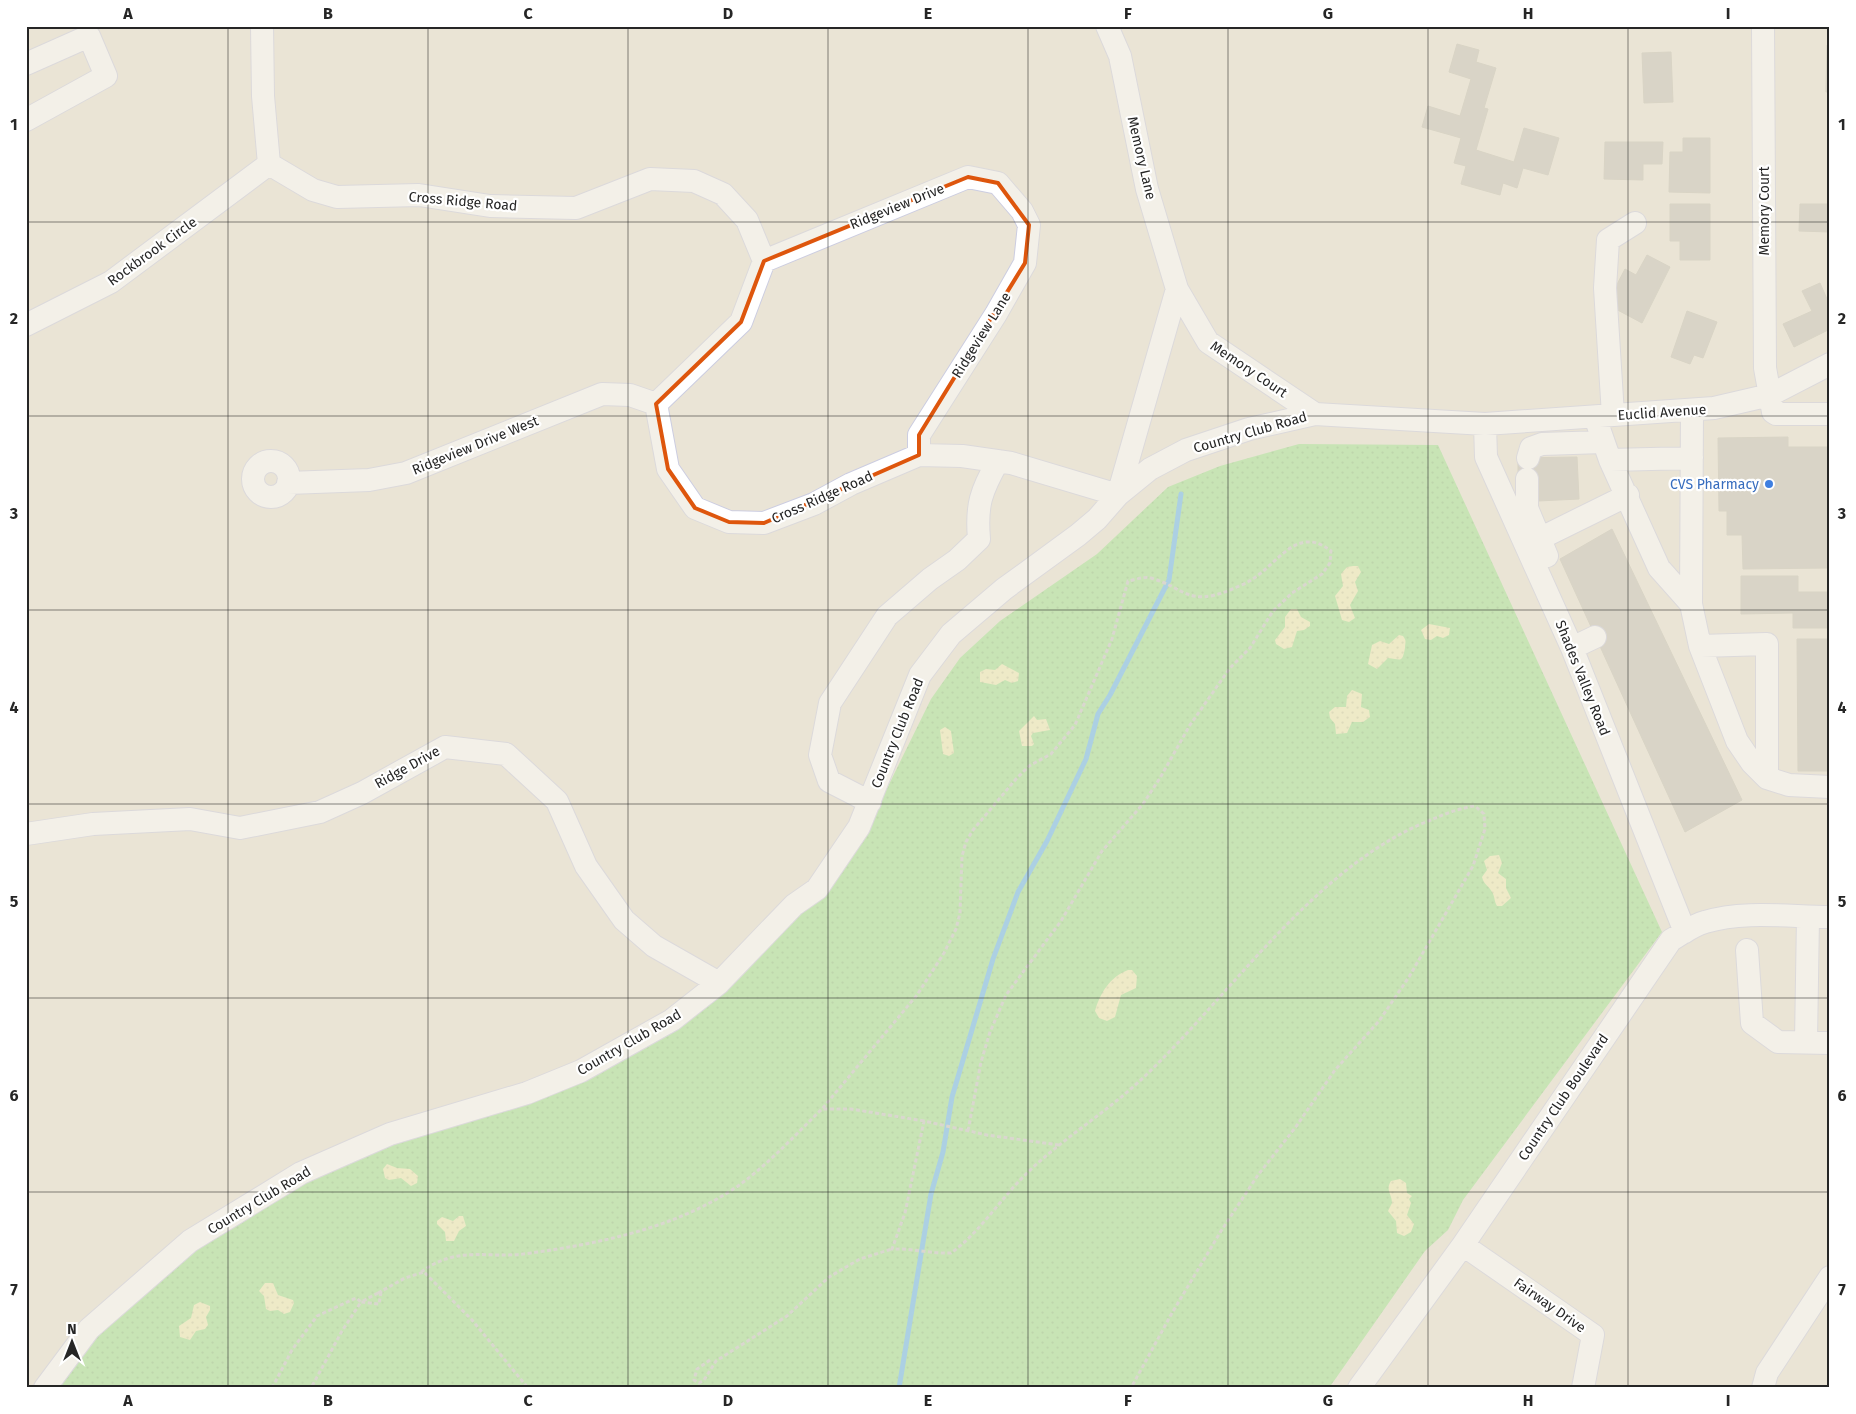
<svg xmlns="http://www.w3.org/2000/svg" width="1856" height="1414" font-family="'Fira Sans',sans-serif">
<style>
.grass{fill:url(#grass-dots)}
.sand{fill:url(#sand-dots)}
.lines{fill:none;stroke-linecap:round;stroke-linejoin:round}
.stream{stroke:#62b9f4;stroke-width:5}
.building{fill:#c5c1b7;stroke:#c5c1b1}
.minor-casing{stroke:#cccde1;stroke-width:24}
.path{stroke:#c7c7c7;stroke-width:3;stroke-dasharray:4 2.5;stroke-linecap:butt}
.minor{stroke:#fff;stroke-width:22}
.marked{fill:none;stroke:#de560d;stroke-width:4;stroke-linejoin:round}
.grid{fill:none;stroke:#262626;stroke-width:1;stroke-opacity:0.55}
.shop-dot{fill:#3f7fe0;stroke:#fff;stroke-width:2}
.labels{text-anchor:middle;stroke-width:4.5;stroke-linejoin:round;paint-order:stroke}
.street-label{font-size:14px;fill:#262626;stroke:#fff}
.shop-label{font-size:14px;fill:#366cbe;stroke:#fff;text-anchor:end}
.neatline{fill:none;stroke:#262626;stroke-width:2}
.grid-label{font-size:16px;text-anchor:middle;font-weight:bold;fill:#262626}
</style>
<defs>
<pattern id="grass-dots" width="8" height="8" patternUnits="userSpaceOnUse" patternTransform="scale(1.25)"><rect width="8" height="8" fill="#a0e58f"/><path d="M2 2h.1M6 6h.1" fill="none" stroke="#8ac47b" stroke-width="1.8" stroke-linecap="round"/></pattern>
<pattern id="sand-dots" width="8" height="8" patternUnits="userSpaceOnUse" patternTransform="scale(1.25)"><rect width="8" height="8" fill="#f3f1b6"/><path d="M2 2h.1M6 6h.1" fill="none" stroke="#d0ce9c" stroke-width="1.8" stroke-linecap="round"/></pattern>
</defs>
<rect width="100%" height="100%" fill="#eae4d6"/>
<path class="grass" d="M1299,444L1438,445L1662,932L1463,1200L1448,1230L1425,1251L1329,1388H55L95,1334L195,1247L304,1179L676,1026L866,831L931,699L960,658L1000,621L1097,554L1168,487L1220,466Z"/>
<path class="sand" d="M1353,566H1358L1361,572L1355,582L1358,591L1350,605L1355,618L1349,622L1342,620L1335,596L1343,586L1341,574L1347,567Z
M1291,609H1297L1301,617L1310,622V626L1304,630L1297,631L1292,647L1284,649L1276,644L1275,640L1285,627V617Z
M1429,624L1450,628L1449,635L1443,638L1437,636L1431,640L1425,639L1421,630Z
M1399,635L1403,636C1407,641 1405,642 1405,648C1402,664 1401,659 1388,658L1377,669L1368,664L1372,645L1380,641L1389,644Z
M1002,664L1019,673L1018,681L1012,683L1005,680L996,685L980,682V672L986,669L995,670Z
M1352,690L1362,694L1361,707L1369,710L1370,717L1363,722H1352L1347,733L1336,734L1335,724L1330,718L1329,712L1335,707H1346L1347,696Z
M1034,716L1037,720L1046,719L1050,730L1033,733L1031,736L1034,744L1032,746H1022L1019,731Z
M945,727L951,731L954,753L949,756L943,754L940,730Z
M1499,855L1502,863L1498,873L1506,879V888L1511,898L1502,906H1497C1494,901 1495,897 1492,892C1489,886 1484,885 1482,877L1487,870L1484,861L1490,856Z
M1128,970H1132L1137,976L1136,988L1121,995L1115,1017L1107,1021L1099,1018L1095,1011C1100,993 1110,977 1128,970Z
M387,1164L397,1168L410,1169L418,1176L417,1183L411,1186L401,1178L389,1180L385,1178L383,1169Z
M1400,1179L1406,1183L1407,1193L1412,1196L1409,1199L1411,1203L1407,1215L1414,1224L1411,1232L1404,1236L1397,1233L1396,1221L1388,1211L1392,1203C1392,1194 1385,1190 1391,1181Z
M459,1216H463L466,1226L459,1231L454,1241H446L445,1232L437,1224V1221L442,1217L453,1221Z
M265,1283H273L278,1295L293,1300L294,1303L290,1312L284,1314L278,1310L270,1311L266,1309L264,1296L259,1291Z
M200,1302L210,1306V1310L206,1317L208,1325L205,1329L196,1331L190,1340L180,1337L179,1326L191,1318L194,1305Z"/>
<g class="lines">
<path class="stream" d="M899,1388L931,1194L943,1152L952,1097L993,959L1018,892L1047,841L1086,759L1098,714L1110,695L1169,580L1181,494"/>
</g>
<path class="building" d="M1457,44L1479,50L1476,62L1496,68L1484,108L1488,109L1476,150L1514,162L1524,128L1559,138L1548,175L1523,168L1517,188L1503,183L1500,195L1461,184L1466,166L1454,163L1461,138L1422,127L1428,106L1460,116L1471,79L1449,72Z
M1827,45H1830V92H1826Z
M1671,52L1673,102L1644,103L1642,53Z
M1829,125H1830V174H1828Z
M1683,138H1710V193L1669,192L1670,152H1683Z
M1605,142H1663L1662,164H1643V180L1604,179Z
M1670,204H1710V260H1680V241H1670Z
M1800,204H1830V232L1799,231Z
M1647,255L1670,267L1642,323L1612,307L1618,295L1613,292L1625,269L1636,275Z
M1820,283L1827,299L1830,298V329L1794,347L1783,324L1812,311L1802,291Z
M1687,311L1717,322L1703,358L1694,355L1690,364L1671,357Z
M1788,437V447H1830V568L1743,569L1742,535H1727V511H1719L1718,438Z
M1577,457L1579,499L1538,501L1518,479V458Z
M1612,529L1742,800L1685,832L1560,559Z
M1741,576H1798V592H1830V628H1793V613L1741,614Z
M1797,639H1830V771H1798Z"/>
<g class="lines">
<defs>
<path id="minor" d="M262,26L263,96L269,164L313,190L337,197L419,195L490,206L576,208L650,179L694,181L723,194L747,220L764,261L741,322L656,404L668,469L695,508L729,522L764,523L814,504L851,484L919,455L962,456L1011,463L1118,495L1150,469L1186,450L1249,429L1315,414L1485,424L1714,408L1770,395L1830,364
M1107,26L1120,56L1147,189L1177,289L1208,342L1315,414
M1763,26L1765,368L1773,412L1776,414H1830
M26,64L89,36L106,76L26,120
M764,261L968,177L998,183L1022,211L1029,225L1025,263L996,314L919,435V455
M26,325L111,282L269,164
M1692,410L1691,604L1700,646L1737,741L1752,763L1767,778L1789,785L1830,787
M1613,415L1605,288L1608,240L1635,223
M1595,417L1610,460L1692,458
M1485,424L1486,457L1572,648L1685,932
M1528,458L1531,448L1542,444L1603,442
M1610,460L1659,568L1691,604
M253 479a18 18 0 1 1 36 0a18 18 0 1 1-36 0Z
M1527,479V508L1547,556
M288,483L369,480L406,473L602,394L630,395L656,404
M1539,539L1628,495
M1700,646L1767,644V778
M1572,648L1595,637
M870,802L829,781L820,755L830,703L887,616L930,579L957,560L979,539C976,505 981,491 998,461
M26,834L93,824L190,819L240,828L320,812L362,793L445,747L506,754L557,801L586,866L624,920L654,946L719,983
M1747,950L1752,1023L1778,1042L1830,1043
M1806,1042L1808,917
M1463,1245L1593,1335L1583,1388
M45,1388L89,1329L190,1241L301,1173L390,1134L527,1093L581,1071L672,1020L719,983L794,905L817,889L859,827L920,675L951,634L1004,589L1078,535L1097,519L1118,495L1177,289
M1359,1388L1463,1245L1671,940C1682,934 1693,925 1705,922C1744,910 1790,917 1830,917
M1763,1388L1767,1373L1830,1277"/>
</defs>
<use href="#minor" class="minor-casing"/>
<path class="path" d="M924,1121L851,1109H822L917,995L944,953L956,929L960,913L962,856L966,842L973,830L1016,779L1029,766L1051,754L1075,725L1112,639L1128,581C1134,580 1144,576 1151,578C1185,588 1188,607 1230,590C1237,587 1245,584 1251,580C1278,564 1297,524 1331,551L1330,563L1322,574L1292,593L1273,611L1250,648L1230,668L1190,725L1160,778L1143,804L1102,851L1061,921L1006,995L990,1032L981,1062L968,1131
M1059,1145L987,1135L924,1121L905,1213L892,1249C912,1248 931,1254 951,1253C979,1233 999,1201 1024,1176C1061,1139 1108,1112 1146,1075C1231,994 1312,872 1421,824C1440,816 1455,809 1475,806L1484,814L1485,829L1473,866L1409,977L1379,1021L1335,1070L1295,1128L1258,1175L1221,1231L1172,1313L1131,1388
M421,1272C460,1244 487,1260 531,1253C602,1243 674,1228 735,1188C767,1166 794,1136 822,1109
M381,1292L379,1304L361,1302L378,1293Z
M378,1293L405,1278L424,1272L472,1320L528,1388
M710,1360L697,1369L694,1380L699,1383L704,1380L716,1361L787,1316L829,1277L860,1259L892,1249
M272,1388L292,1350L317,1316L356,1298L361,1302L342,1331L311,1388"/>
<use href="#minor" class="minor"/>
</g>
<path d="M0 0H1856V1414H0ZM968,177L998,183L1029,225L1025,263L919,435V455L764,523L729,522L695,508L668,469L656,404L741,322L764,261Z" fill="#eae4d6" fill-opacity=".55" fill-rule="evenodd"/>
<path class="marked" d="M968,177L998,183L1029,225L1025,263L919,435V455L764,523L729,522L695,508L668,469L656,404L741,322L764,261Z"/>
<path class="grid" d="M228,26V1388M428,26V1388M628,26V1388M828,26V1388M1028,26V1388M1228,26V1388M1428,26V1388M1628,26V1388M26,222H1830M26,416H1830M26,610H1830M26,804H1830M26,998H1830M26,1192H1830"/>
<circle class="shop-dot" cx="1769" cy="484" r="5"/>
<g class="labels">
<g class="street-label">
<text transform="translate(1142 158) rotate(77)" y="5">Memory Lane</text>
<text transform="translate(463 201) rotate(5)" y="5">Cross Ridge Road</text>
<text transform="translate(897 206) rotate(-22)" y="5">Ridgeview Drive</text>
<text transform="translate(1764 211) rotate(-90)" y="5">Memory Court</text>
<text transform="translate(152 251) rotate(-36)" y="5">Rockbrook Circle</text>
<text transform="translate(981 335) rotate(-58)" y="5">Ridgeview Lane</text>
<text transform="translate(1249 369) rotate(34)" y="5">Memory Court</text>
<text transform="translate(1662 412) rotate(-4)" y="5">Euclid Avenue</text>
<text transform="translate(1250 432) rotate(-16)" y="5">Country Club Road</text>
<text transform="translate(475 445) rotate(-22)" y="5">Ridgeview Drive West</text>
<text transform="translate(822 497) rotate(-24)" y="5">Cross Ridge Road</text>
<text transform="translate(1583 678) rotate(68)" y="5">Shades Valley Road</text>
<text transform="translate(897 733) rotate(-68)" y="5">Country Club Road</text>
<text transform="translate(407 767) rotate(-29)" y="5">Ridge Drive</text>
<text transform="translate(629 1042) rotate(-30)" y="5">Country Club Road</text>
<text transform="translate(1563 1097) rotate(-56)" y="5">Country Club Boulevard</text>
<text transform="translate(259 1200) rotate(-31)" y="5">Country Club Road</text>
<text transform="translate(1550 1305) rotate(35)" y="5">Fairway Drive</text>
</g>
<g class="shop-label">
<text x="1759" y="489">CVS Pharmacy</text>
</g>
</g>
<rect width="1856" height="1414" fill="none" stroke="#ffffff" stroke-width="55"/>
<g transform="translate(72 1342)" stroke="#ffffff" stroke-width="4" paint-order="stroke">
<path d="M0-4L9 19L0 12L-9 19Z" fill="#262626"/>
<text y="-8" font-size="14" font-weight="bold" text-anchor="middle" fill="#262626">N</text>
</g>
<rect x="28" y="28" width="1800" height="1358" class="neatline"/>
<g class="grid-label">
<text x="128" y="19">A</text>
<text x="328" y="19">B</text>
<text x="528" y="19">C</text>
<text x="728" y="19">D</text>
<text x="928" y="19">E</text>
<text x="1128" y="19">F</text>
<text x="1328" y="19">G</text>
<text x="1528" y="19">H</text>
<text x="1728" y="19">I</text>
<text x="14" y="130">1</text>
<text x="1842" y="130">1</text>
<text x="14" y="324">2</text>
<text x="1842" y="324">2</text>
<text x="14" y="519">3</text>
<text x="1842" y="519">3</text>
<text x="14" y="713">4</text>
<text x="1842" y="713">4</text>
<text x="14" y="907">5</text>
<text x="1842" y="907">5</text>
<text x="14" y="1101">6</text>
<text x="1842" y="1101">6</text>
<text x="14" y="1295">7</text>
<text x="1842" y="1295">7</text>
<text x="128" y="1406">A</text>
<text x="328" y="1406">B</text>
<text x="528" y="1406">C</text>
<text x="728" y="1406">D</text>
<text x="928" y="1406">E</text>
<text x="1128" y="1406">F</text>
<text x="1328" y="1406">G</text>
<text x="1528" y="1406">H</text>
<text x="1728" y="1406">I</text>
</g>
</svg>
